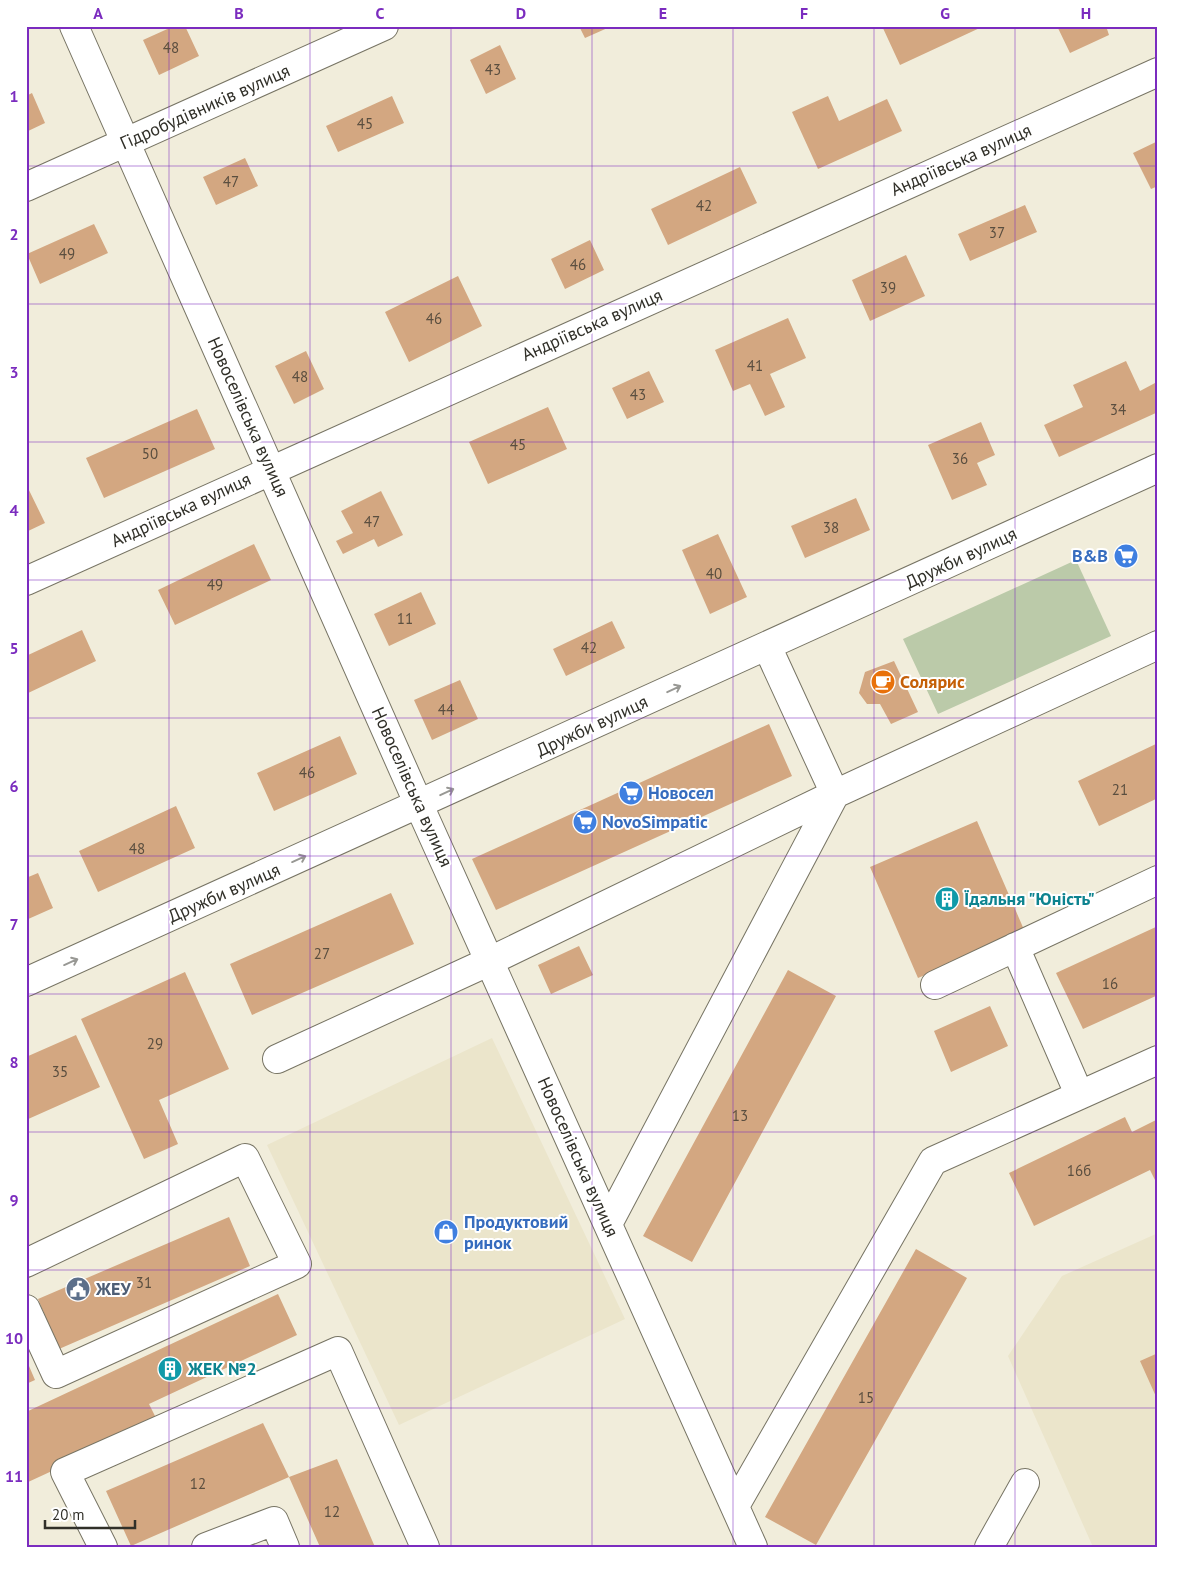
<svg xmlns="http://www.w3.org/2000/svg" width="1184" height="1573" font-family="'PT Sans',sans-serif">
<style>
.built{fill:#ebe5cb}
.green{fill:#bbcaa9}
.building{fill:#d3a781}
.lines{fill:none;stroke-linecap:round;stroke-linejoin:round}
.minor-casing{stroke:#777464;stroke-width:30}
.minor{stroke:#fff;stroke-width:28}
.oneway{stroke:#989894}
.grid{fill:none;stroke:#7b2cbf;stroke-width:1;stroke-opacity:0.55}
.labels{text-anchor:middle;stroke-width:4;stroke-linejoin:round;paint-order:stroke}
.number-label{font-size:15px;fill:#5a4e3f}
.street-label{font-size:18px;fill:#313029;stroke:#fff}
.shop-label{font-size:18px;font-weight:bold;fill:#366cbe;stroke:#fff;text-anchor:start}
.food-label{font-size:18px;font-weight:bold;fill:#c56008;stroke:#fff;text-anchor:start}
.culture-label{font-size:18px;font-weight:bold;fill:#0d838f;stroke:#fff;text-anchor:start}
.service-label{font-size:18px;font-weight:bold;fill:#4e5e75;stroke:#fff;text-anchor:start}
.neatline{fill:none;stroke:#7b2cbf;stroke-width:2}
.grid-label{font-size:16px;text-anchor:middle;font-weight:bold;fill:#7b2cbf}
</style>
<rect width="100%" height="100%" fill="#f1eddb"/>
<path class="built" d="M492,1038L625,1319L399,1425L267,1145Z
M1158,1233V1547H1093L1008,1356L1062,1276Z"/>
<path class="green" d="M1076,560L1111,636L938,714L903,639Z"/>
<path class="building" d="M174,26H185L199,56L159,75L143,40Z
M579,26H612L585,38Z
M882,26H984L900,65Z
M1057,26H1106L1109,35L1070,53Z
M500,45L516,79L486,94L470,60Z
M32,93L45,123L26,132V96Z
M392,96L404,123L338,152L326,126Z
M828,96L839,121L887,99L902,131L818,169L792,112Z
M1158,141V186L1151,189L1133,153Z
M245,158L258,186L216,205L203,177Z
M740,167L757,203L668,245L651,209Z
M1025,205L1037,232L970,261L958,234Z
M94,224L108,253L40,284L27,254Z
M590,240L604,270L565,289L551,259Z
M906,255L925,296L870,321L852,280Z
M458,276L482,326L409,362L385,312Z
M788,318L806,358L770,374L785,407L765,416L750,384L733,391L715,350Z
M306,351L324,389L294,404L275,366Z
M1126,361L1140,391L1155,383L1158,389V412L1059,457L1044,425L1083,407L1073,385Z
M649,371L664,402L627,419L612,388Z
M548,407L567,449L488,484L469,442Z
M197,409L215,449L104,498L86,458Z
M981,422L995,455L977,463L987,485L952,500L928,445Z
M26,484L45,523L26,532Z
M381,491L403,535L378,547L374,539L343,554L336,541L353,533L341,511Z
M856,498L870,530L805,558L791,526Z
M718,534L747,597L710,614L682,550Z
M254,544L271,580L175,625L158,590Z
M421,592L436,624L389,646L374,614Z
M612,621L625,648L566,676L553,649Z
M82,630L96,661L26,694V656Z
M894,661L918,712L891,724L880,704H867L859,693L865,672Z
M460,680L478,719L432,740L414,700Z
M769,724L792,776L496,910L472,859Z
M340,736L357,774L274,811L257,773Z
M1158,743V798L1099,826L1078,781Z
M176,806L195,848L98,892L79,851Z
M977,821L1025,932L918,978L870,867Z
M38,873L53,908L26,920V878Z
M391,893L414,944L252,1015L230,964Z
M1158,926V995L1083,1029L1056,973Z
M579,946L593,975L551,994L538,965Z
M788,970L836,996L692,1262L643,1236Z
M185,972L229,1069L159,1100L178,1144L144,1159L81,1019Z
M990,1006L1008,1046L951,1072L934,1031Z
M76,1035L100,1087L26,1120V1057Z
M1125,1117L1132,1132L1158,1119V1186L1150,1170L1034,1226L1009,1173Z
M229,1217L250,1266L59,1349L38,1299Z
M916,1249L967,1278L816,1545L765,1517Z
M278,1294L297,1335L149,1404L158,1422L26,1483V1412Z
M1158,1353V1401L1140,1361Z
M26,1359L35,1380L26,1384Z
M263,1423L289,1477L337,1459L375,1547H320L289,1477L131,1546L106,1491Z"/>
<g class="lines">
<defs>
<path id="minor" d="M74,26L419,805L753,1547
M26,187L384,26
M26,581L1158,72
M1015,947L1079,1094
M26,982L1158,468
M935,985L1158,880
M277,1059L490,961L835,794L1158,645
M608,1224L835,794L767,646
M26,1263L245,1158L297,1264L56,1374L26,1309
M735,1506L933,1161L1158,1060
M103,1547L65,1472L338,1351L425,1547
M206,1547L274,1521L285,1547
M989,1547L1025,1483"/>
</defs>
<use href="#minor" class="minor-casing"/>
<use href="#minor" class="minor"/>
</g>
<defs><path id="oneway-shaft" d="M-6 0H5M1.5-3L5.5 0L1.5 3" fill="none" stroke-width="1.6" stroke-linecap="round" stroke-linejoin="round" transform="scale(1.25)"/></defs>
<g class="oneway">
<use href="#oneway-shaft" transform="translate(674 689) rotate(-25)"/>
<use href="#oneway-shaft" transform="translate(447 792) rotate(-25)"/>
<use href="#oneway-shaft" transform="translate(299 859) rotate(-24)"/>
<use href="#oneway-shaft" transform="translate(71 962) rotate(-24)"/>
</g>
<path class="grid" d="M169,26V1547M310,26V1547M451,26V1547M592,26V1547M733,26V1547M874,26V1547M1015,26V1547M26,166H1158M26,304H1158M26,442H1158M26,580H1158M26,718H1158M26,856H1158M26,994H1158M26,1132H1158M26,1270H1158M26,1408H1158"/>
<defs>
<symbol id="supermarket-disc" viewBox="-11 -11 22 22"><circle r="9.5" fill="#3f7fe0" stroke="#fff"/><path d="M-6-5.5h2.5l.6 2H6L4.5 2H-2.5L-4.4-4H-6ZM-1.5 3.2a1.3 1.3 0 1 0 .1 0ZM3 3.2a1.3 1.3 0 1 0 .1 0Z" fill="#fff"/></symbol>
<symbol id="cafe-disc" viewBox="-11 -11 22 22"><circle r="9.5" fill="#e8710a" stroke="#fff"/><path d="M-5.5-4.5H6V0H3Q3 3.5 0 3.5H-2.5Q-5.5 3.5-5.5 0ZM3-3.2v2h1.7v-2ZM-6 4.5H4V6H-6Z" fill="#fff"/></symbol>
<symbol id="building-disc" viewBox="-11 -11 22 22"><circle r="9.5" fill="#0f9aa8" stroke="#fff"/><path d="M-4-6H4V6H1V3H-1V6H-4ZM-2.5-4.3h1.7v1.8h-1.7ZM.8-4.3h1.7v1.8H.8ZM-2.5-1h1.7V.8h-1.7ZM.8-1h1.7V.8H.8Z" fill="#fff"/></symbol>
<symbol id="shop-disc" viewBox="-11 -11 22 22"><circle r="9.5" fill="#3f7fe0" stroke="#fff"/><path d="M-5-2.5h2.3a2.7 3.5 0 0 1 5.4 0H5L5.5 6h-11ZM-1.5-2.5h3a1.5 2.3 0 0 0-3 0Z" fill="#fff"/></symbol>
<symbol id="civic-disc" viewBox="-11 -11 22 22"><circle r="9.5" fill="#5c6f8a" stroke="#fff"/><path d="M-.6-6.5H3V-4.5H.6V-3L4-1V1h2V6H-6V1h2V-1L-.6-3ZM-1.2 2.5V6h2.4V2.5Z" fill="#fff"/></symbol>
</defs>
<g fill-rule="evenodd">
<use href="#supermarket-disc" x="1112" y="542" width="28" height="28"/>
<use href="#cafe-disc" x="869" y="668" width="28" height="28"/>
<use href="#supermarket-disc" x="617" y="779" width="28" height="28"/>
<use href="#supermarket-disc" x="571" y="808" width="28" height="28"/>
<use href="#building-disc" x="933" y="885" width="28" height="28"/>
<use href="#shop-disc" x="432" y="1218" width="28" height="28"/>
<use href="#civic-disc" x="64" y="1275" width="28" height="28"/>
<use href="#building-disc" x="156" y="1355" width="28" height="28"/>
</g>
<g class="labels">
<g class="number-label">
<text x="171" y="53">48</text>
<text x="493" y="75">43</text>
<text x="365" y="129">45</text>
<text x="231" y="187">47</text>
<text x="704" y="211">42</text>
<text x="997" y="238">37</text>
<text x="67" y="259">49</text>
<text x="578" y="270">46</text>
<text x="888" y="293">39</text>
<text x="434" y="324">46</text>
<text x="755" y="371">41</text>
<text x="300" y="382">48</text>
<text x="638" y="400">43</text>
<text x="1118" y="415">34</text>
<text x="518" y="450">45</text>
<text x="150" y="459">50</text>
<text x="960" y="464">36</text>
<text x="372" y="527">47</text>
<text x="831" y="533">38</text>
<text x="714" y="579">40</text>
<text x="215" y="590">49</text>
<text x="405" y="624">11</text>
<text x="589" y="653">42</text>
<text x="446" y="715">44</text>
<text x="307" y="778">46</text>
<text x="1120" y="795">21</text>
<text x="137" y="854">48</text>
<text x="322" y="959">27</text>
<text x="1110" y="989">16</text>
<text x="155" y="1049">29</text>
<text x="60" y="1077">35</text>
<text x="740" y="1121">13</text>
<text x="1079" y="1176">16б</text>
<text x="144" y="1288">31</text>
<text x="866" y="1403">15</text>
<text x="198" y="1489">12</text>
<text x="332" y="1517">12</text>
</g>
<g class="street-label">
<text transform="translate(205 107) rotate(-24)" y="6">Гідробудівників вулиця</text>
<text transform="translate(961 160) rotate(-24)" y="6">Андріївська вулиця</text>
<text transform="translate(592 325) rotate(-24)" y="6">Андріївська вулиця</text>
<text transform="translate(248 417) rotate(66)" y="6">Новоселівська вулиця</text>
<text transform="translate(181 510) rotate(-25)" y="6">Андріївська вулиця</text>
<text transform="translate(961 558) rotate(-25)" y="6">Дружби вулиця</text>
<text transform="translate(592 726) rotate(-25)" y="6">Дружби вулиця</text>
<text transform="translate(412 787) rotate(66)" y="6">Новоселівська вулиця</text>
<text transform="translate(224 893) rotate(-24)" y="6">Дружби вулиця</text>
<text transform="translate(578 1157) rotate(66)" y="6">Новоселівська вулиця</text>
</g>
<g class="shop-label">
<text x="1108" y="562" text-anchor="end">В&amp;В</text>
<text x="648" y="799">Новосел</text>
<text x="602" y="828">NovoSimpatic</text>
<text x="464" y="1228">Продуктовий<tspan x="464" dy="21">ринок</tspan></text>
</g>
<g class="food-label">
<text x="900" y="688">Солярис</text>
</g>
<g class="culture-label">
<text x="964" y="905">Їдальня "Юність"</text>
<text x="188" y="1375">ЖЕК №2</text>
</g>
<g class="service-label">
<text x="96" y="1295">ЖЕУ</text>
</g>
</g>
<rect width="1184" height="1573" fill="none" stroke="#ffffff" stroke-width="55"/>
<path d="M45 1520v8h90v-8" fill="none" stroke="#313029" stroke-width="2.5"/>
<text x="52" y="1520" font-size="15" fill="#313029" stroke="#ffffff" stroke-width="4" paint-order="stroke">20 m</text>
<rect x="28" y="28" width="1128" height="1518" class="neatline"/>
<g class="grid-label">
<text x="98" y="19">A</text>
<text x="239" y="19">B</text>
<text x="380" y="19">C</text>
<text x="521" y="19">D</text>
<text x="663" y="19">E</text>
<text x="804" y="19">F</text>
<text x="945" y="19">G</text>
<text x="1086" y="19">H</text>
<text x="14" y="102">1</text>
<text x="14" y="240">2</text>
<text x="14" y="378">3</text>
<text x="14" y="516">4</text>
<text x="14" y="654">5</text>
<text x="14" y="792">6</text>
<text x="14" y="930">7</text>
<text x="14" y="1068">8</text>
<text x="14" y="1206">9</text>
<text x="14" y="1344">10</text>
<text x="14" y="1482">11</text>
</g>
</svg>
